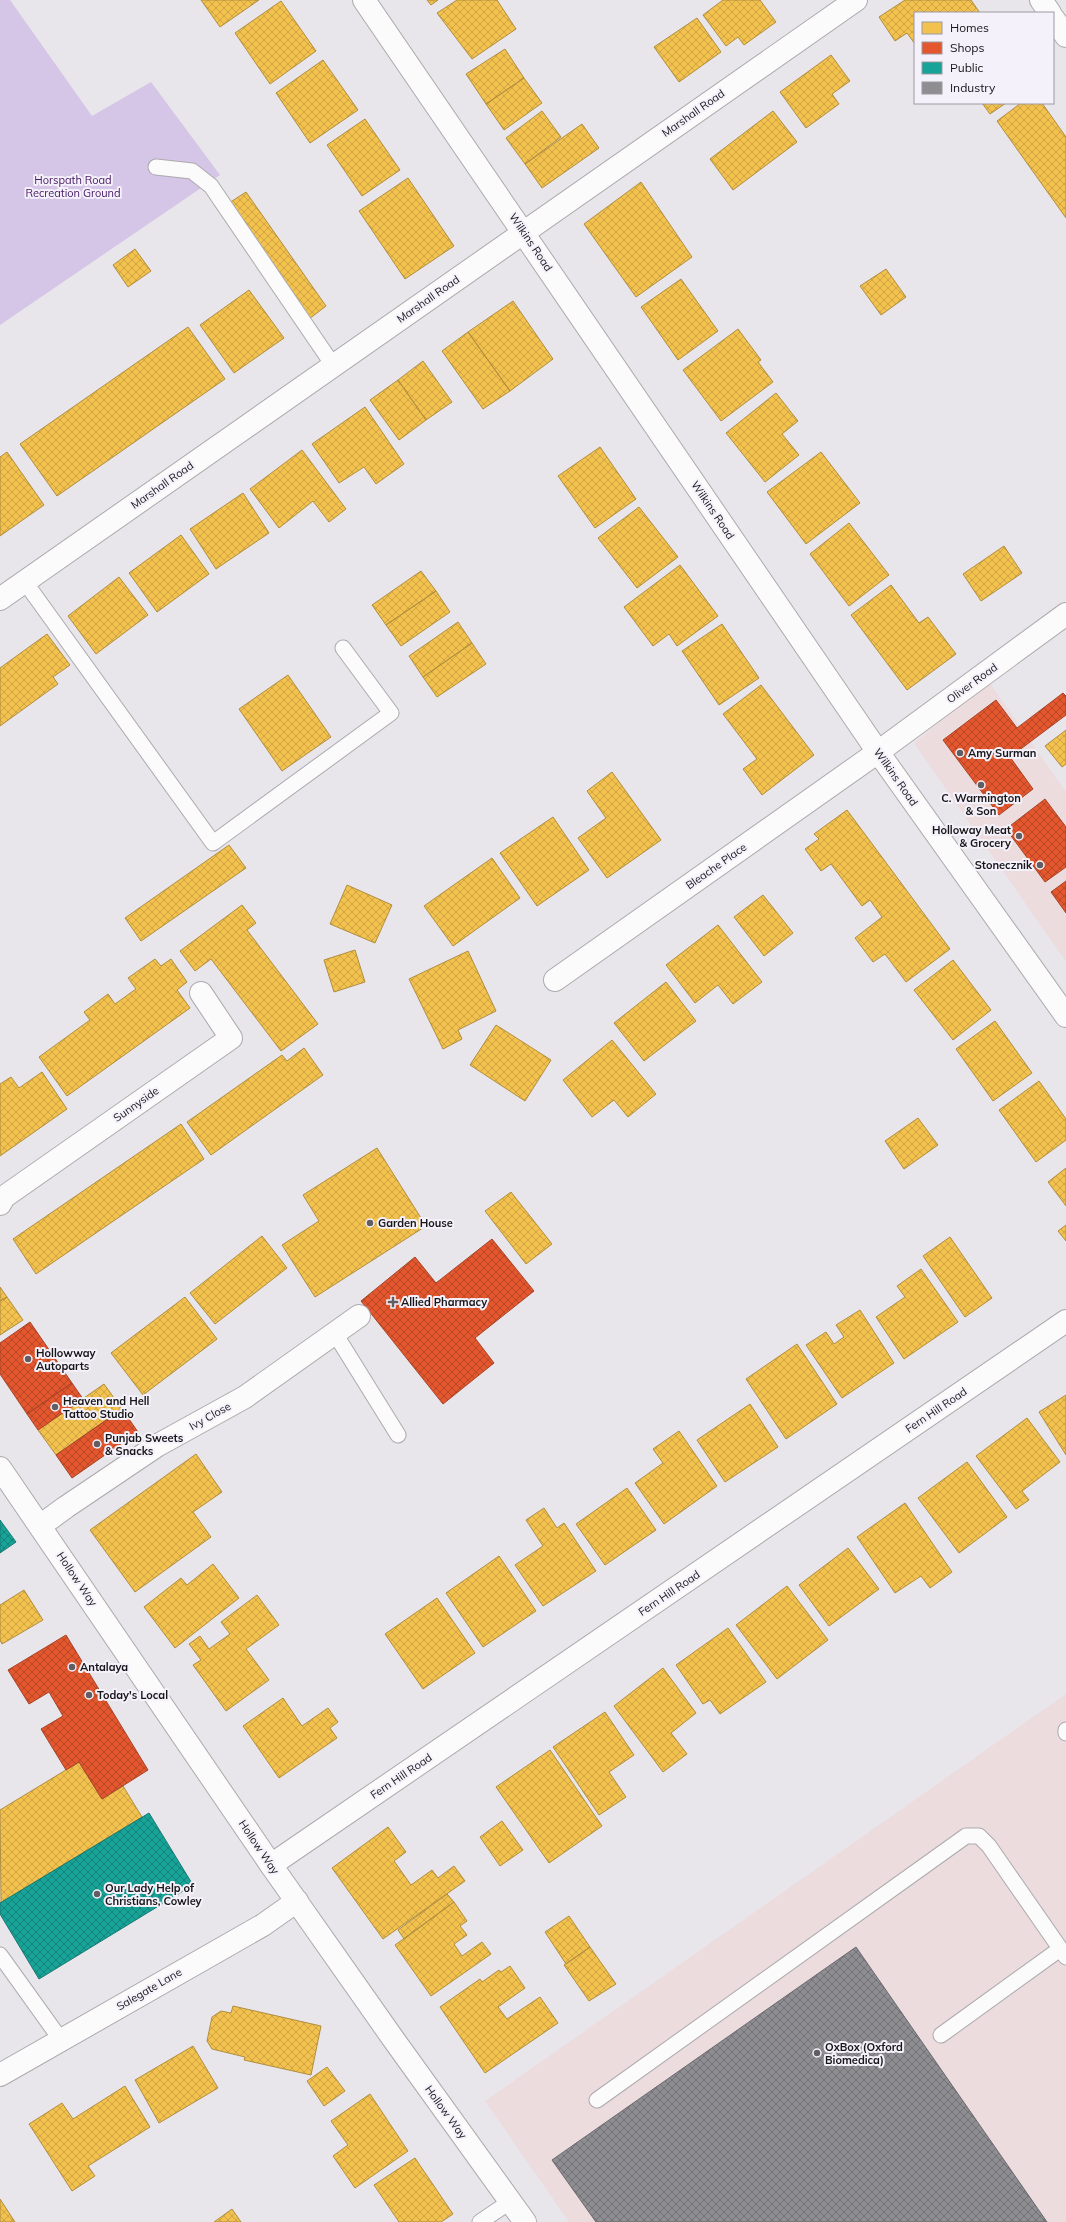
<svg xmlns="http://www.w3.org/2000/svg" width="1066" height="2222" font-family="Mulish,sans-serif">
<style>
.commercial{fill:#ecdcde}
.green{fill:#d5c5e7}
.homes{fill:url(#homes-cross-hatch);stroke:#b08e3e}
.shops{fill:url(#shops-cross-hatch);stroke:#a64428}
.public{fill:url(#public-cross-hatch);stroke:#177972}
.industry{fill:url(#industry-cross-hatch);stroke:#6a696e}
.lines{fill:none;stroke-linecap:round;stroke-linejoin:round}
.lane-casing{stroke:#acaaad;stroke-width:17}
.street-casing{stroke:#acaaad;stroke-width:24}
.secondary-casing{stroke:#acaaad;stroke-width:24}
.lane{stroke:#fcfbfc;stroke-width:15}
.street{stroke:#fcfbfc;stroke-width:22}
.secondary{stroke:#fcfbfc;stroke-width:22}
.poi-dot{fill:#605e62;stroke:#f5f1fa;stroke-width:1.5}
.labels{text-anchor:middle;stroke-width:4;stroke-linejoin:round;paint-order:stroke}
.street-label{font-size:11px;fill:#171619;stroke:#f5f1fa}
.park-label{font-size:11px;fill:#431863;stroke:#f5f1fa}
.poi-label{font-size:11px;font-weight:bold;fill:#171619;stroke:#f5f1fa;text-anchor:start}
</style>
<defs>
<pattern id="homes-cross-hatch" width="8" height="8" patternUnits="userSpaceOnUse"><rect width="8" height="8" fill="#f2c14e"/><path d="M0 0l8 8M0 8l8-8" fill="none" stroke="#cfa544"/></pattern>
<pattern id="shops-cross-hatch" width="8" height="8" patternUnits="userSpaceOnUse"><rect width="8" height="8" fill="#e4572e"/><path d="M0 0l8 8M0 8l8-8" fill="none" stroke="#b84726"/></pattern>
<pattern id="public-cross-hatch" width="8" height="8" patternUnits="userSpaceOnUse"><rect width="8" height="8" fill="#17a398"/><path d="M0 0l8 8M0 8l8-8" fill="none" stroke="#14847b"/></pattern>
<pattern id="industry-cross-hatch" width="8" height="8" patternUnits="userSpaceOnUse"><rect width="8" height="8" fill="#8d8d92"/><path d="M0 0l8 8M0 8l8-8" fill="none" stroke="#727276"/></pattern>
</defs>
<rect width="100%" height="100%" fill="#e8e5eb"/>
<path class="commercial" d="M989,682L1066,792V962L914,743Z
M1066,1694V2222H569L485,2101Z"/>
<path class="green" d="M0,0H10L92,116L151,82L220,175L0,325Z"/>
<path class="homes" d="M201,0H259L220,27Z
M427,0H438L431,5Z
M457,0H497L516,29L472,59L437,13Z
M723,0H760L776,22L744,45L738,37L726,46L703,15Z
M905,0H971L980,13H915V44L907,33L895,41L879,17Z
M281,1L316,51L270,84L235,33Z
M697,18L721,52L679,82L654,47Z
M505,49L524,78L486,104L466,74Z
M831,55L850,81L832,94L839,104L806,128L780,92Z
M323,60L358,110L310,143L276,93Z
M524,78L542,103L504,130L486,104Z
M982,103H1006L990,114Z
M1021,103H1042L1066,137V218L997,121Z
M542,111L561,137L525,164L506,138Z
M773,111L797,142L733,190L710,159Z
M365,119L400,170L362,196L327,145Z
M582,124L599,148L542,188L525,164Z
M408,178L454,246L405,279L359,211Z
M641,182L692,257L636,297L584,224Z
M246,192L326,306L309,319L229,203Z
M135,249L151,271L128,287L113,265Z
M886,269L906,297L881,315L860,286Z
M681,279L718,331L678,360L641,307Z
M249,290L284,338L234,373L200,325Z
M513,301L553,359L510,391L468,332Z
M188,327L225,379L57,496L20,444Z
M738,329L761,360L758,362L773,382L721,421L683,370Z
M468,332L510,391L483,409L442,351Z
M423,361L452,402L426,420L398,380Z
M398,380L426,420L399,440L370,400Z
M776,393L798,421L782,434L799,455L765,482L726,433Z
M365,407L404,464L376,484L364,467L339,483L312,444Z
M600,447L636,499L595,528L558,476Z
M302,450L346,509L329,522L313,501L279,528L250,489Z
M7,452L44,505L0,536V457Z
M821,452L860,503L806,544L767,492Z
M243,493L269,533L216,569L190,529Z
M639,507L678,557L637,588L598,538Z
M849,523L889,575L849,606L810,554Z
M181,535L209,574L157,612L129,573Z
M1004,546L1022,573L981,601L963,574Z
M680,565L718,616L677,646L669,634L653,646L624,607Z
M421,571L436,591L386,625L372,605Z
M119,577L148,615L96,654L68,616Z
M891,585L919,623L928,617L956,654L907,690L851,615Z
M436,591L450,612L401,646L386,625Z
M458,622L472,643L423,677L409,656Z
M722,624L759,678L719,705L682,651Z
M47,634L70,665L53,677L58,684L0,726V668Z
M472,643L486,664L437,697L423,677Z
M288,675L331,737L282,771L239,709Z
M761,685L814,755L762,795L743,769L757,759L723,714Z
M1066,730V764L1062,767L1045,746Z
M612,772L661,840L607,878L578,838L606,818L587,791Z
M847,810L950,949L906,982L885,954L873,962L855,938L882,917L870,900L862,906L831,864L821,871L805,849L819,839L814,834Z
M553,817L589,870L537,906L500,853Z
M229,845L246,868L141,941L125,918Z
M492,858L520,898L453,946L424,906Z
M347,885L392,905L375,943L330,924Z
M763,895L793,933L764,956L734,917Z
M242,905L256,923L247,930L318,1024L281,1051L211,959L195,971L180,951Z
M718,925L762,982L733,1004L718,985L695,1003L666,965Z
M355,950L365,982L334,992L324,960Z
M468,951L496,1011L458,1030L462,1039L443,1049L409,979Z
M155,959L161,966L171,959L187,982L177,990L190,1008L67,1096L39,1057L90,1020L84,1012L108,994L115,1004L136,989L128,978Z
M953,960L991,1010L953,1040L914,990Z
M666,982L696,1021L644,1061L614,1023Z
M995,1021L1032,1073L993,1101L956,1049Z
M496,1025L551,1060L525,1101L470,1065Z
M612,1040L656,1094L628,1117L614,1100L592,1117L563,1080Z
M304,1048L323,1075L211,1155L187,1122L282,1055L287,1061Z
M42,1072L67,1109L0,1156V1084L11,1077L19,1088Z
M1039,1081L1066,1119V1140L1036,1162L999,1110Z
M918,1118L938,1145L904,1169L885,1141Z
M181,1124L204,1159L36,1274L13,1239Z
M377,1148L426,1226L315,1297L282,1245L319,1221L303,1195Z
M1066,1168V1206L1048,1182Z
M511,1192L552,1244L526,1264L485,1211Z
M1066,1225V1241L1058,1231Z
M262,1236L287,1268L215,1324L190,1293Z
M950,1237L992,1298L965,1317L923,1256Z
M921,1269L958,1322L904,1359L876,1317L905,1297L897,1286Z
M0,1287L7,1297L0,1301Z
M7,1297L23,1320L0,1335V1301Z
M185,1297L217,1339L143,1395L111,1353Z
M860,1310L894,1363L842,1398L806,1345L826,1332L834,1344L844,1337L836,1325Z
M797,1344L837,1404L786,1439L746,1379Z
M104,1384L122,1409L56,1455L38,1430Z
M1066,1395V1455L1039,1412Z
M750,1404L778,1447L725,1482L697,1440Z
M1027,1418L1060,1462L1022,1491L1029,1500L1016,1509L976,1456Z
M679,1431L717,1486L664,1524L635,1483L663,1463L653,1449Z
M196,1454L222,1492L193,1512L211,1537L135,1592L90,1530Z
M967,1462L1007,1517L959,1553L918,1498Z
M627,1488L656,1530L605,1565L576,1524Z
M905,1503L952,1572L930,1588L921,1576L895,1593L857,1537Z
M544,1508L557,1528L564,1523L596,1571L543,1606L515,1565L543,1546L526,1520Z
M848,1548L879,1589L829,1626L799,1585Z
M499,1556L536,1611L483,1647L446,1593Z
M213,1564L239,1598L175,1648L144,1607L181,1578L187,1585Z
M787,1586L828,1640L777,1679L736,1625Z
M24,1590L43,1620L2,1644L0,1640V1605Z
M257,1595L279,1625L246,1649L269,1680L226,1711L193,1665L201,1660L189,1644L200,1636L209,1649L230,1634L221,1622Z
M437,1598L475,1653L423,1689L385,1634Z
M728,1628L766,1682L720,1714L710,1700L703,1704L676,1665Z
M663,1668L696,1713L671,1733L687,1754L663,1772L614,1706Z
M283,1698L302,1726L328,1708L338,1722L330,1728L337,1738L279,1778L243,1726Z
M605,1712L634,1755L609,1772L626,1797L599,1815L553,1747Z
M550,1750L602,1826L549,1863L496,1787Z
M79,1762L102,1799L123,1786L142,1817L1,1903L0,1810Z
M502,1821L523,1850L500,1866L480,1837Z
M388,1827L406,1852L394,1861L411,1885L432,1870L438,1878L454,1866L465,1881L383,1939L332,1868Z
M447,1894L454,1902L404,1939L398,1930Z
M454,1902L467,1921L460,1926L467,1935L454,1944L462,1956L482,1942L491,1954L431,1996L395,1945Z
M569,1916L590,1947L566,1964L545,1932Z
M590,1947L616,1984L589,2001L564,1965Z
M510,1966L525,1988L498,2007L507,2019L540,1997L558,2023L485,2073L440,2007L480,1979L482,1982L499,1970L501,1972Z
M233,2006L321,2026L311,2075L244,2060L245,2057L212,2049L207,2041L212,2017L221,2011L231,2013Z
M193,2046L218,2088L159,2123L135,2080Z
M327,2067L345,2091L324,2106L307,2081Z
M125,2086L150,2127L88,2166L95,2176L72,2191L29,2124L62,2103L73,2119Z
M370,2094L408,2151L355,2188L333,2156L348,2145L331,2121Z
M415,2158L453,2214L441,2222H399L374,2185Z
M0,2199L15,2222H0Z
M232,2209L241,2222H214Z"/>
<path class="shops" d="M1063,693L1066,696V715L1010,757L1033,789L999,815L943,740L996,700L1017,728Z
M1045,799L1066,827V867L1045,882L1006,829Z
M1066,881V913L1051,892Z
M492,1239L534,1291L475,1338L494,1363L443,1404L361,1301L415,1257L436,1283Z
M30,1322L72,1383L27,1414L0,1374V1343Z
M72,1383L83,1399L38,1430L27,1414Z
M122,1409L138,1432L72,1478L56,1455Z
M66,1635L148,1770L102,1799L79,1762L66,1770L41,1729L63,1716L49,1692L29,1704L8,1670Z"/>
<path class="public" d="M0,1520L16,1542L0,1553Z
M149,1813L193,1885L39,1979L0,1914V1903Z"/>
<path class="industry" d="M856,1947L1047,2222H596L552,2160Z"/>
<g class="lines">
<defs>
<path id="lane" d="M156,167L192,171L211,186L333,365
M25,582L213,843L391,713L343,648
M334,1332L398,1435
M1066,1730V1733
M0,1955L61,2040
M941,2035L1060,1949
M597,2100L966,1836H979L989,1846L1066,1957
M480,2222L511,2201"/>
<path id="street" d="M364,0L878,752L1066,1016
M1041,0L1050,13
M1053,18L1066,36
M0,599L856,0
M555,980L878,752L1066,614
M0,1204L4,1197L231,1038L201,993
M40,1526L66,1507L158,1445L245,1397L359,1316
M271,1865L1066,1321
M0,2075L263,1925L297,1901"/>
<path id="secondary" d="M0,1468L271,1865L394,2040L525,2222"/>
</defs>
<use href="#lane" class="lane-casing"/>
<use href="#street" class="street-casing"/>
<use href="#secondary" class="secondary-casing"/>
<use href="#lane" class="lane"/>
<use href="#street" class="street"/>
<use href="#secondary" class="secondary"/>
</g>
<g class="poi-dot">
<circle cx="960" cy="753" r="4"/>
<circle cx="981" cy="785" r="4"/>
<circle cx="1019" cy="836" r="4"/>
<circle cx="1040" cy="865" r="4"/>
<circle cx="370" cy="1223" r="4"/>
<path d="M391 1296h4v4h4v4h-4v4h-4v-4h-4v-4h4z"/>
<circle cx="28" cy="1359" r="4"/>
<circle cx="55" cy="1407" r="4"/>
<circle cx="97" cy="1444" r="4"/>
<circle cx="72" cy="1667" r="4"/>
<circle cx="89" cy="1695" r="4"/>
<circle cx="97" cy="1894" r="4"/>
<circle cx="817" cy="2053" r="4"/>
</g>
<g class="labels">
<g class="street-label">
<text transform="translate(693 113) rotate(-35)" y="4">Marshall Road</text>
<text transform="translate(531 242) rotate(56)" y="4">Wilkins Road</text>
<text transform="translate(428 299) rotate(-35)" y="4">Marshall Road</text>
<text transform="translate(162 485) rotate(-35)" y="4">Marshall Road</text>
<text transform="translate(713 510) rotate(56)" y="4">Wilkins Road</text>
<text transform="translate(972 683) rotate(-36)" y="4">Oliver Road</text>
<text transform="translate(896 777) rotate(55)" y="4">Wilkins Road</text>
<text transform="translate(716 866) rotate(-35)" y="4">Bleache Place</text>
<text transform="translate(136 1104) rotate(-35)" y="4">Sunnyside</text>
<text transform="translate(936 1410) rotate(-34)" y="4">Fern Hill Road</text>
<text transform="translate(210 1416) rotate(-29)" y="4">Ivy Close</text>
<text transform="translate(77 1579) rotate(56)" y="4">Hollow Way</text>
<text transform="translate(669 1593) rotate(-34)" y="4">Fern Hill Road</text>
<text transform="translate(401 1776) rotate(-34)" y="4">Fern Hill Road</text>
<text transform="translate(259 1847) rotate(56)" y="4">Hollow Way</text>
<text transform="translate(149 1989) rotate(-30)" y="4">Salegate Lane</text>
<text transform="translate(446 2112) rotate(54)" y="4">Hollow Way</text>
</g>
<g class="park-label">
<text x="73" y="184">Horspath Road<tspan x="73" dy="13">Recreation Ground</tspan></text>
</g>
<g class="poi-label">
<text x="968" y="757">Amy Surman</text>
<text x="981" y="802" text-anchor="middle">C. Warmington<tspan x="981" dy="13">&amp; Son</tspan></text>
<text x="1011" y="834" text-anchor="end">Holloway Meat<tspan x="1011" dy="13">&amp; Grocery</tspan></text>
<text x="1032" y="869" text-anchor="end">Stonecznik</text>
<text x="378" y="1227">Garden House</text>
<text x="401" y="1306">Allied Pharmacy</text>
<text x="36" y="1357">Hollowway<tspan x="36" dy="13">Autoparts</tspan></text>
<text x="63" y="1405">Heaven and Hell<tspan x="63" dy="13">Tattoo Studio</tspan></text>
<text x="105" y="1442">Punjab Sweets<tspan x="105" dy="13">&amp; Snacks</tspan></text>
<text x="80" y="1671">Antalaya</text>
<text x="97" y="1699">Today's Local</text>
<text x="105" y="1892">Our Lady Help of<tspan x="105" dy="13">Christians, Cowley</tspan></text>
<text x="825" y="2051">OxBox (Oxford<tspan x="825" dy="13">Biomedica)</tspan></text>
</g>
</g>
<rect x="914" y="12" width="140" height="92" fill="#f5f1fa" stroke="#9c99a0"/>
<rect x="922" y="22" width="20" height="12" fill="#f2c14e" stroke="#9c99a0"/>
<text x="950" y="32" font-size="12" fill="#171619">Homes</text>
<rect x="922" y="42" width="20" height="12" fill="#e4572e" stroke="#9c99a0"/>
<text x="950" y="52" font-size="12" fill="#171619">Shops</text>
<rect x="922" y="62" width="20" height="12" fill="#17a398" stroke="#9c99a0"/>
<text x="950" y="72" font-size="12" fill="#171619">Public</text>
<rect x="922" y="82" width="20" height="12" fill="#8d8d92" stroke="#9c99a0"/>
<text x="950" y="92" font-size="12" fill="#171619">Industry</text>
</svg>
